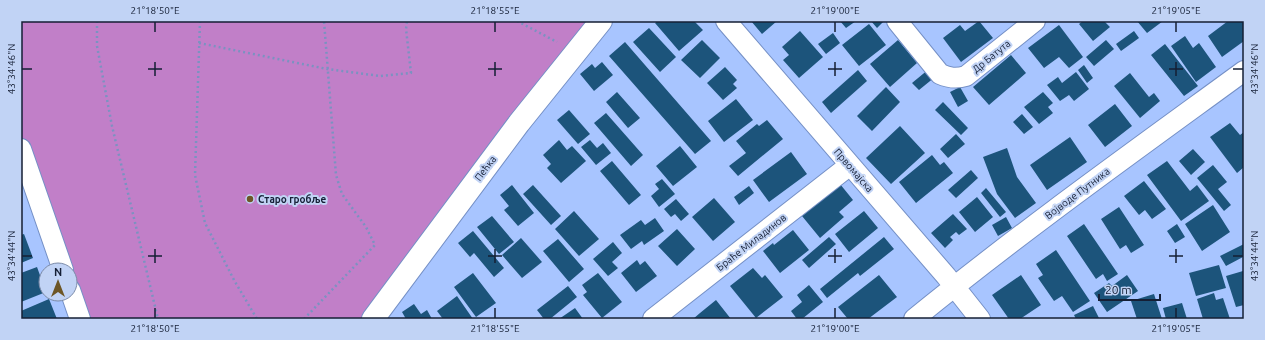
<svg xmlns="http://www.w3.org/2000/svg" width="1265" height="340" font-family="Ubuntu,sans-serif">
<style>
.green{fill:#c17fc8}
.building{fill:#1c547b}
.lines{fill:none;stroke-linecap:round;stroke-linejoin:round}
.minor-casing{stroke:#7590c6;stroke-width:22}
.tertiary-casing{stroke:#7590c6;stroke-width:24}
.path{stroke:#7b92c1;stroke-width:2.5;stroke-dasharray:2 3;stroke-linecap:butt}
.minor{stroke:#fff;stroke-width:20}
.tertiary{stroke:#fff;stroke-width:22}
.ticks{fill:none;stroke:#151f35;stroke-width:1.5}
.poi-dot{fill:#6d5626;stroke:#c1d3f5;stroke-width:1.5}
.labels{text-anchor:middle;stroke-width:4;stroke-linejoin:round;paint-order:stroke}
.street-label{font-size:10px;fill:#151f35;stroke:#c1d3f5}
.poi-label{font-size:10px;font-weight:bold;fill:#151f35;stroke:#c1d3f5;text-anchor:start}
.neatline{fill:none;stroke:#151f35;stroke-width:1.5}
.ticks-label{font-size:10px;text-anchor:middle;fill:#151f35}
</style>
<rect width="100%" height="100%" fill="#a8c5ff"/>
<path class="green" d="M21,21H592L373,319H80L70,290V270L21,149Z"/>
<path class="building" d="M658,21H694L703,30L679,51L655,23Z
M751,21H777L762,34Z
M840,21H856L846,28Z
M871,21H884L877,28Z
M979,21L993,38L961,62L943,38L960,25L965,31Z
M1083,21H1104L1110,27L1093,41L1079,24Z
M1137,21H1163L1147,33Z
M1228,21H1244V41L1222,57L1208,36Z
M869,24L886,45L859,66L842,45Z
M1059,25L1083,57L1069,68L1059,57L1044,68L1028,48Z
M649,28L676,57L660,72L633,42Z
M800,31L823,57L799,78L783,60L789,55L782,47Z
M1134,31L1139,38L1121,51L1116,44Z
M833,33L840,43L826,54L818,44Z
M1185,36L1193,48L1199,43L1216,67L1196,82L1171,46Z
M702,40L720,58L700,78L681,60Z
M898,40L917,63L890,87L870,64Z
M1106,40L1114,49L1094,66L1086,57Z
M625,42L711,141L695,154L609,56Z
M1165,44L1198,86L1184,96L1151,55Z
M1011,55L1026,73L989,105L973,87Z
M602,62L613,75L594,91L580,74L592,64L595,68Z
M1084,65L1093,78L1087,83L1078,70Z
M725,67L737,80L733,84L737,88L723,100L707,83Z
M929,69L935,77L919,90L912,83Z
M858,70L867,81L831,113L822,102Z
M1076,72L1089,89L1074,101L1069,95L1060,101L1047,85L1058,77L1062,83Z
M1130,73L1149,97L1154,93L1160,101L1140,118L1114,86Z
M886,87L900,102L872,131L857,116Z
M960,87L968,101L958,107L950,92Z
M617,92L640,118L628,128L606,102Z
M1043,92L1053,103L1048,107L1053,113L1039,124L1024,107Z
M736,99L753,120L724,142L708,121Z
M943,102L968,128L961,135L935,110Z
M1115,104L1132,126L1105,147L1088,125Z
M569,110L590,134L578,144L557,120Z
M606,113L643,155L631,166L594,123Z
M1022,114L1033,127L1024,134L1013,122Z
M767,120L783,139L738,176L729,166L746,153L736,141L757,124L759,126Z
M1230,123L1240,135L1244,132V167L1237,173L1210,137Z
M900,126L925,153L891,184L866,158Z
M956,134L965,144L948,158L940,149Z
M1070,137L1087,162L1047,190L1030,165Z
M559,140L567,150L572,146L586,161L561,183L547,168L551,164L543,155Z
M590,140L597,148L603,143L611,153L596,165L581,147Z
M680,146L697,167L673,186L656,166Z
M1007,148L1017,177L1036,203L1015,218L997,194L983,157Z
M1193,149L1205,162L1191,175L1179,161Z
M791,152L807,174L769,202L753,180Z
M932,155L940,165L944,162L953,173L916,203L899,182Z
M612,161L641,195L629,205L600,171Z
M1167,161L1190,191L1197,185L1209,201L1181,221L1147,175Z
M1213,165L1227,182L1218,189L1231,205L1224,211L1197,178Z
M971,170L978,178L956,198L948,190Z
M662,179L675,194L659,207L651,196L659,189L655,184Z
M1144,181L1166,209L1152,219L1145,210L1139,215L1124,196Z
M840,184L853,200L839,212L844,217L820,238L802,216Z
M512,185L534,213L518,226L504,210L509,206L500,195Z
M533,185L561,216L551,225L523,194Z
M749,186L754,193L739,205L734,197Z
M986,188L1006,212L1000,217L981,193Z
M977,197L993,217L975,232L959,212Z
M714,198L735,222L713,241L692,217Z
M676,199L689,214L681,221L675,214L671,217L664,209Z
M1213,205L1230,232L1202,251L1185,224Z
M1119,207L1144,245L1131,253L1126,245L1120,249L1101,219Z
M574,211L599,239L579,256L555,229Z
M864,211L878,228L849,252L835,234Z
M953,214L967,229L959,235L956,232L950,237L953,240L945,248L931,233Z
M492,216L514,242L499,254L477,227Z
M1006,217L1012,228L998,236L992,225Z
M655,218L664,231L644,245L642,241L631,249L620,235L641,220L645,225Z
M1084,224L1118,274L1107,281L1103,274L1096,279L1067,236Z
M1177,224L1185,237L1175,243L1167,231Z
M677,229L695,249L677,266L658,246Z
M793,230L809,250L780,273L763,251L773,243L774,245Z
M473,231L504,268L494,277L474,253L470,257L458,243Z
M24,234L33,258L21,263V235Z
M829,237L836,244L809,268L802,260Z
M884,237L894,249L860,276L858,273L827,298L820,289Z
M521,238L542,262L522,278L502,255Z
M558,239L584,269L569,282L543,251Z
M613,242L622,253L612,262L618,268L608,276L593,259Z
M1244,244V260L1243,257L1226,266L1220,256Z
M1056,250L1090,301L1073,312L1062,296L1054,301L1038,278L1043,275L1036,264Z
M637,260L640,265L645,261L657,276L636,292L621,273Z
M1219,265L1226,288L1196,296L1189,273Z
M37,267L46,292L21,302V273Z
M753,268L762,278L765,275L783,297L756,318L730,286Z
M1243,271L1244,305L1236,307L1226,276Z
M473,273L496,303L476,317L454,287Z
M598,273L622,302L602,318L583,295L587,292L582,285Z
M879,275L897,297L868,319H848L838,307Z
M1021,275L1041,305L1020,319H1009L992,295Z
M1127,275L1138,291L1107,312L1094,293L1109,283L1112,286Z
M809,285L823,302L802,319H797L791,311L802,302L797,295Z
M568,286L577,297L550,319H544L537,310Z
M1214,293L1216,300L1223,298L1230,319H1203L1197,299Z
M1154,294L1162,319H1137L1131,301Z
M457,296L473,319H443L437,311Z
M49,299L57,319H21V311Z
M716,300L731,319H693L700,313Z
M1182,303L1187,319H1166L1163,308Z
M414,304L421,314L427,310L432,319H406L402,312Z
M1093,306L1099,318L1076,319L1074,315Z
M575,308L583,319H559Z"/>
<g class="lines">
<defs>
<path id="minor" d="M726,21L946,276L980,319
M897,21L940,74C949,78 956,79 966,76L1035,21
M21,149L63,270
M70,290L80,319
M653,319L850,165
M914,319C1021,232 1133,152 1244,71"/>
<path id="tertiary" d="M373,319L519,123L601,21"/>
</defs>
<use href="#minor" class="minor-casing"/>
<use href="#tertiary" class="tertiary-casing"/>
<path class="path" d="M97,21V46L112,126L158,319
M200,21L195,175L205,223L234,280L257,319
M517,21L557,42
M199,43L327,69L380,76L411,73L406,29L407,21
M304,319L375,245L366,227L342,194L336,175L324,21"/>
<use href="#minor" class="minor"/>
<use href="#tertiary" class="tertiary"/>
</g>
<path class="ticks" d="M155,22V32M495,22V32M835,22V32M1176,22V32M155,62V76M495,62V76M835,62V76M1176,62V76M22,69H32M148,69H162M488,69H502M828,69H842M1169,69H1183M1233,69H1243M155,249V263M495,249V263M835,249V263M1176,249V263M22,256H32M148,256H162M488,256H502M828,256H842M1169,256H1183M1233,256H1243M155,308V318M495,308V318M835,308V318M1176,308V318"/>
<circle class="poi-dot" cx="250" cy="199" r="4"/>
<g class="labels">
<g class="street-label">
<text transform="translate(991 56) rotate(-39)" y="4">Др Батута</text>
<text transform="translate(485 168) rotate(-53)" y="4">Пећка</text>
<text transform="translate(854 170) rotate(49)" y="4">Првомајска</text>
<text transform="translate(1077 193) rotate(-37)" y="4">Војводе Путника</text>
<text transform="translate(751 242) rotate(-38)" y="4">Браће Миладинов</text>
</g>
<g class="poi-label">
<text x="258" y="203">Старо гробље</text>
</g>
</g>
<rect width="1265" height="340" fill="none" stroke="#c1d3f5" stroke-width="44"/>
<g transform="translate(58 282)"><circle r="19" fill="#c1d3f5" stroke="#7c8ba8"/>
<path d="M0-3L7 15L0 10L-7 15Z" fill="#6d5626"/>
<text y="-6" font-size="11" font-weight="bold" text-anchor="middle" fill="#151f35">N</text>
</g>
<path d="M1099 294v6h61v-6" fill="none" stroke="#151f35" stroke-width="2"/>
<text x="1105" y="294" font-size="12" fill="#151f35" stroke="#c1d3f5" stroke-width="3" paint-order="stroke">20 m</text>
<rect x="22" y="22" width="1221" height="296" class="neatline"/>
<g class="ticks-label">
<text x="155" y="14">21°18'50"E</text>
<text x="495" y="14">21°18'55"E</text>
<text x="835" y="14">21°19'00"E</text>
<text x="1176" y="14">21°19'05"E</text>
<text transform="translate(11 69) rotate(-90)" y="4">43°34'46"N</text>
<text transform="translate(1254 69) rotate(-90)" y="4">43°34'46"N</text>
<text transform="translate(11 256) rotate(-90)" y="4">43°34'44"N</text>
<text transform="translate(1254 256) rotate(-90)" y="4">43°34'44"N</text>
<text x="155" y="332">21°18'50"E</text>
<text x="495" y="332">21°18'55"E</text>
<text x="835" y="332">21°19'00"E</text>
<text x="1176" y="332">21°19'05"E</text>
</g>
</svg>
